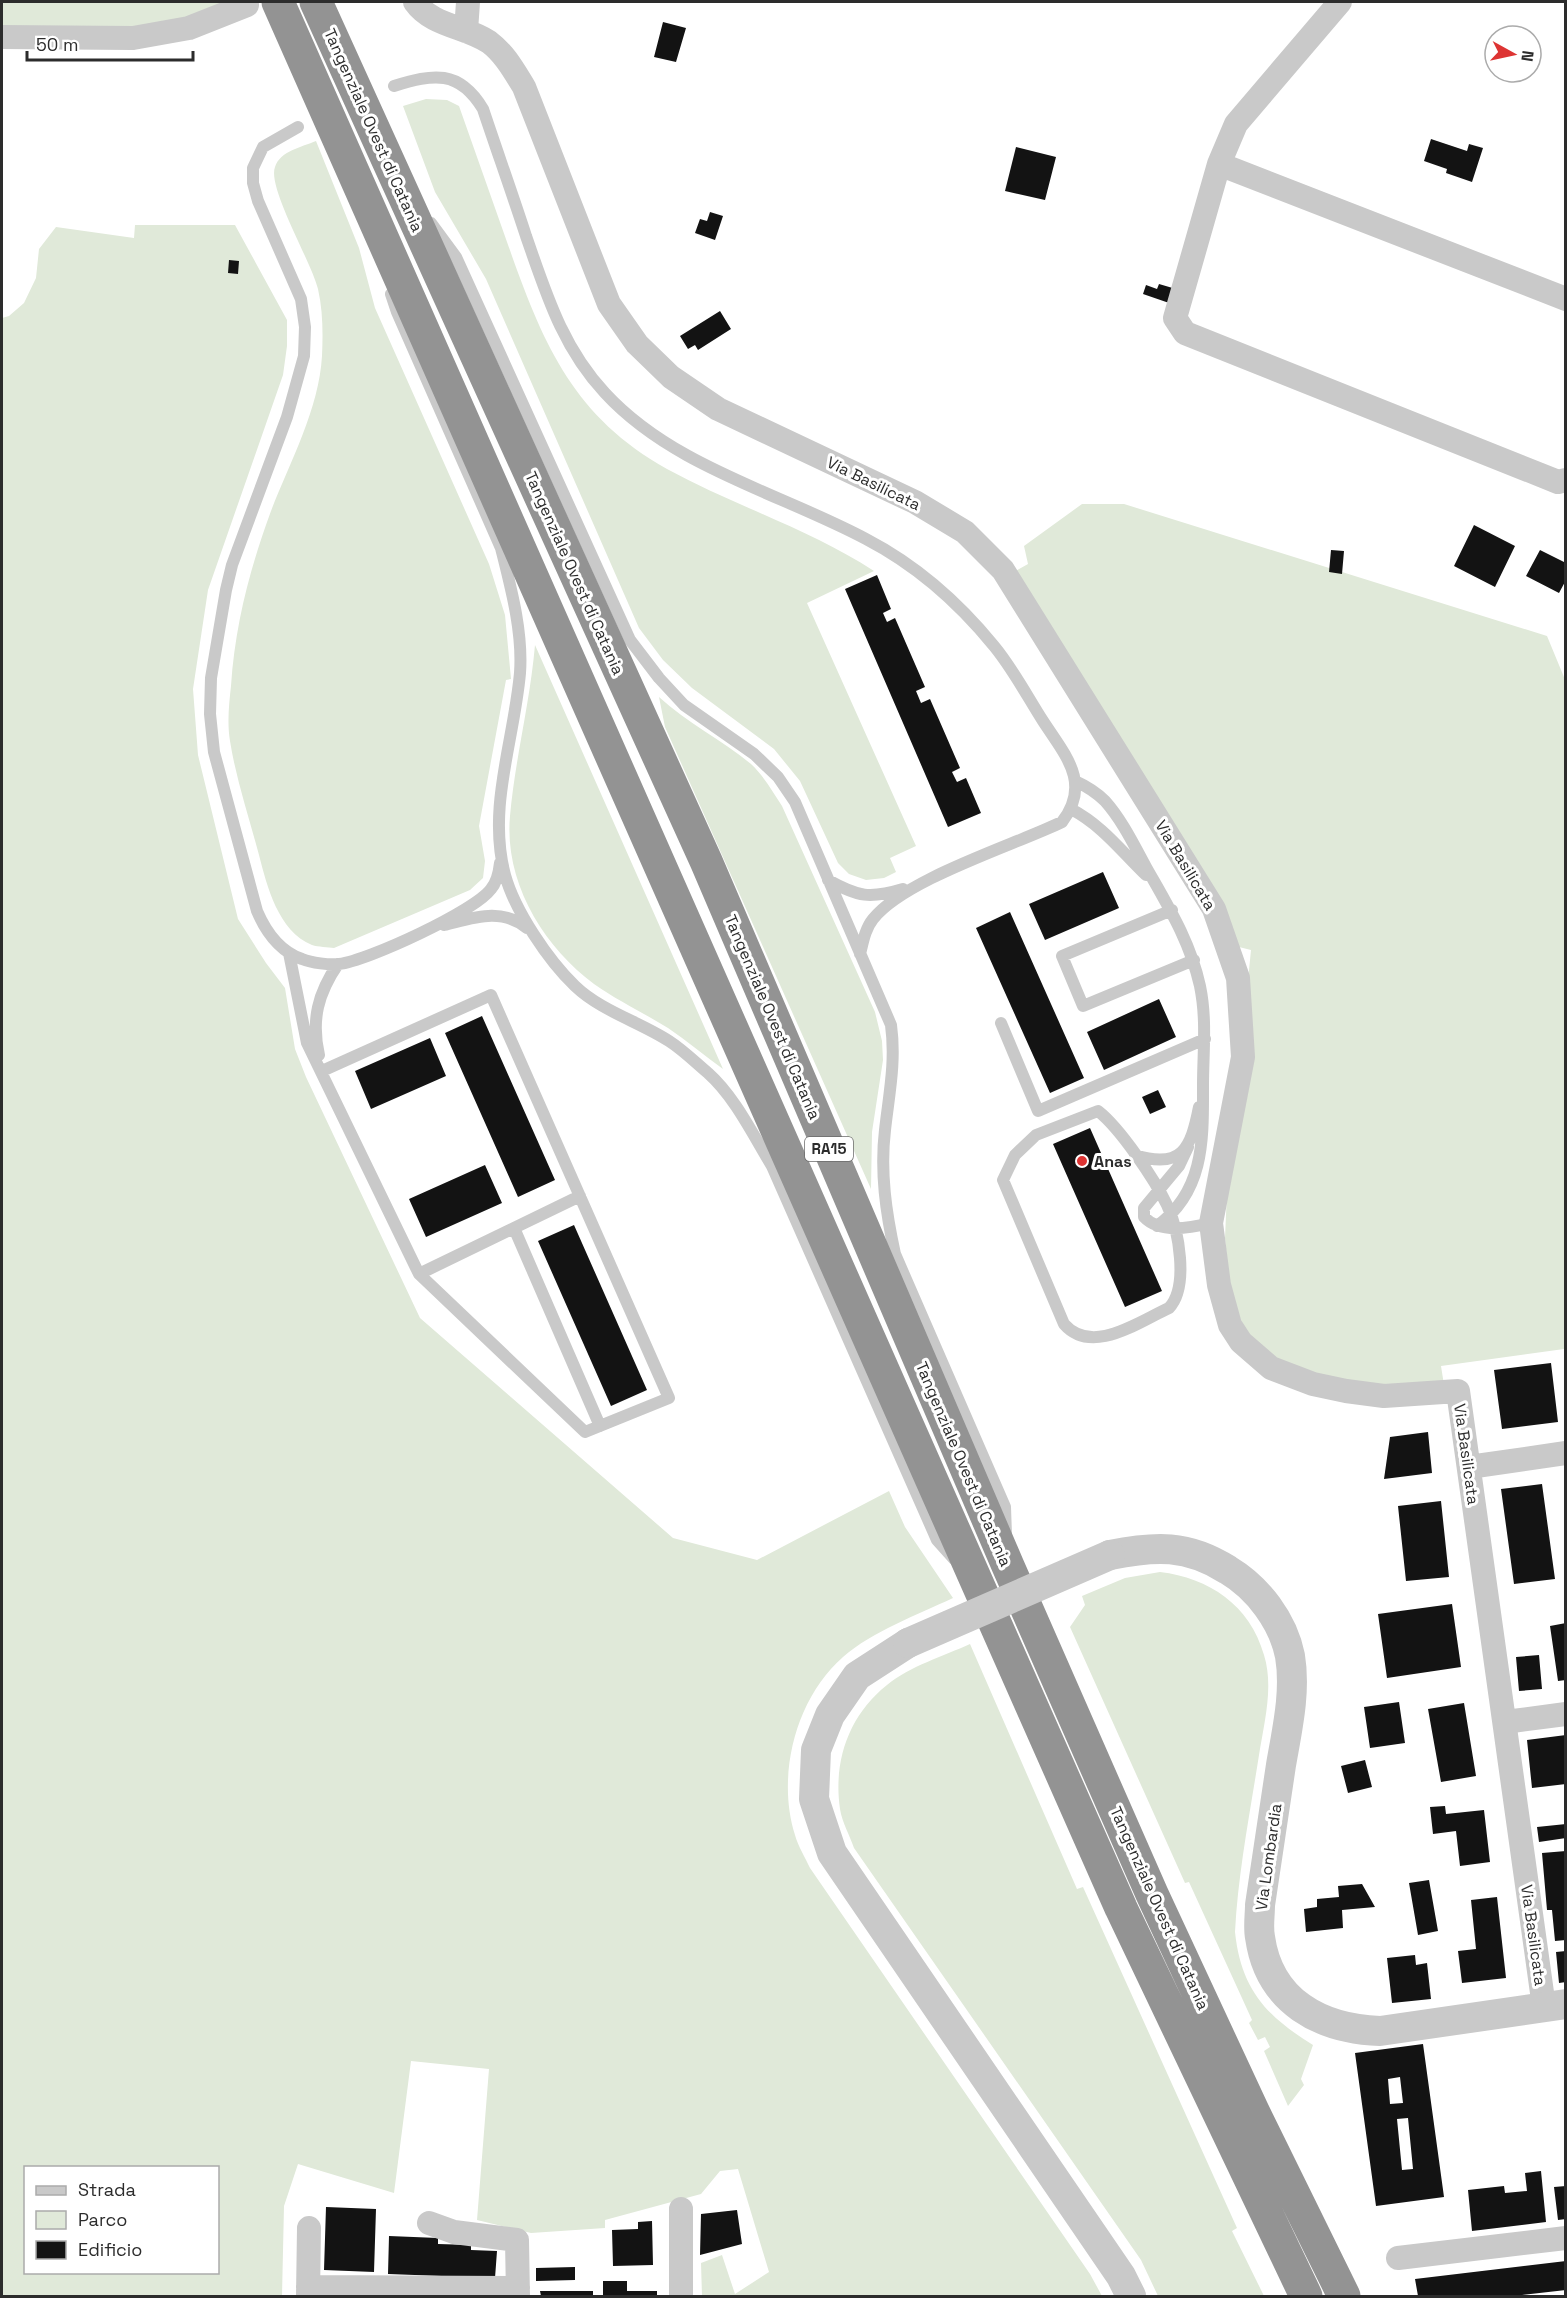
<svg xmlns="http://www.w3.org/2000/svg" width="1567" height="2298" font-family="'Space Grotesk',sans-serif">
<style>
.green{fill:#e0e9d9;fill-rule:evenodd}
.building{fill:#131313;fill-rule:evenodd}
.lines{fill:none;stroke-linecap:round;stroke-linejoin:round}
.service{stroke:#c9c9c9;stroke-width:12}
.minor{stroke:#c9c9c9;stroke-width:24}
.tertiary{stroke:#c9c9c9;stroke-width:30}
.motorway{stroke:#939393;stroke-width:33}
.tertiary-bridge{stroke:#c9c9c9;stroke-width:30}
.poi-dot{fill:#dd3433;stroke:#fff;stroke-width:2}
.labels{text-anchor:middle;stroke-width:6;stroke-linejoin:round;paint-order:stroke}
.shield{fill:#fff;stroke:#6b6b6b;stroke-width:1.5}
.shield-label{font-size:15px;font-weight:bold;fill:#2c2c2c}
.street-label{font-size:16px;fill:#2c2c2c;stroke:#fff}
.poi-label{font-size:16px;font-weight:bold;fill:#2c2c2c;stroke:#fff;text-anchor:start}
</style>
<rect width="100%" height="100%" fill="#fff"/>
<path class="green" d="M2,2H228L158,27L2,29Z
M426,99L447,100L459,106C475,151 491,197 507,242C542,341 571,415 667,469C735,506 809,529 874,571L807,603L916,846L890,858L896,872L884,878L866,880L849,874L838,863L800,781L774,749L692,688L663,660L639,628L486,279L435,192L403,106Z
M316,141L359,248L375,308L489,564L505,615L511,679L506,680L479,826L485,861L483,878L470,890L334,948C328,947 318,947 312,945C278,931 267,886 259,855C249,817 236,779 230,741C227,723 229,704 231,686C235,625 250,568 271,511C290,462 319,409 322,356C323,334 323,311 318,289C311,261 267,187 275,167C280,151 302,147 316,141Z
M135,225H235L287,320V346L283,375L208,590L193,689L198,755L238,919L266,963L285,988L295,1049L306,1077L420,1318L673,1538L757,1560L889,1491L905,1527L953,1598C917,1615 873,1631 843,1657C796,1698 776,1775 795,1835C798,1846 805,1857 810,1868L1090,2274L1102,2296H702L701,2263L722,2255L735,2294L769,2272L738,2169L720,2171L701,2194L605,2220V2228L531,2233L477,2220L489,2069L411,2061L394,2193L298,2164L284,2206L282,2296H2V318L9,316L24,303L36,278L39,249L56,227L134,238ZM26,2168H218V2272H26Z
M1082,504H1124L1547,636L1566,682L1564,1349L1441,1366L1444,1385H1365L1288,1368L1248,1335L1238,1314L1229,1279L1225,1238L1227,1192L1251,950L1239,947L1014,572L1028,564L1024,546Z
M535,645L723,1069C705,1056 687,1041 668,1028C644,1013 618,1001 594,984C543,946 504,882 510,816C515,759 530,703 535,645Z
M659,697C687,723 722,740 751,764C763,775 773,792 782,806L875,1012L882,1041L883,1060L872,1132L871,1189L665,727Z
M1160,1572C1209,1578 1250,1605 1264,1655C1274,1687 1264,1723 1259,1755C1250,1813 1238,1873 1235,1932C1241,1989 1266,2016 1313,2045L1301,2079L1304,2085L1288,2106L1264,2051L1270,2047L1265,2037L1258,2040L1249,2023L1252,2020L1189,1882L1185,1883L1070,1627L1085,1605L1082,1596L1125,1578Z
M970,1644L1077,1889L1083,1887L1237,2228L1232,2231L1264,2296H1158L1141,2260L854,1848C850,1836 842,1822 840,1809C833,1761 849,1715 887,1685C910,1666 944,1656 970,1644Z"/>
<path class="building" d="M663,22L686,28L676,62L654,57Z
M1431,139L1467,151L1469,144L1483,148L1472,182L1446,173L1447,169L1424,161Z
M1016,147L1056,157L1045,200L1005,191Z
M710,212L723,216L715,240L695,233L700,219L707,221Z
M229,260L239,261L238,274L228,273Z
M1159,284L1176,289L1172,304L1143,294L1146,285L1157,289Z
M720,311L731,329L698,350L695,345L688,349L680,336Z
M1474,525L1515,546L1495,587L1454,566Z
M1331,550L1344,551L1342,574L1329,572Z
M1540,550L1566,563V580L1559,593L1526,576Z
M877,575L891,609L883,613L887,622L895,618L925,687L916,691L921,703L930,699L960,768L952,772L957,782L966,778L981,813L948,827L845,589Z
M1103,872L1119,908L1045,940L1029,904Z
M1010,912L1084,1078L1050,1093L976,928Z
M1159,999L1176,1037L1104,1070L1087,1032Z
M482,1016L555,1180L518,1197L445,1033Z
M430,1038L446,1076L371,1109L355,1071Z
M1158,1090L1166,1107L1150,1114L1142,1097Z
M1090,1128L1162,1291L1125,1307L1053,1144Z
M485,1165L502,1203L426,1237L409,1199Z
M574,1225L647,1390L611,1406L538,1241Z
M1551,1363L1558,1422L1502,1429L1494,1370Z
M1428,1432L1432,1473L1384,1479L1390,1437Z
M1542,1484L1555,1579L1514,1584L1501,1489Z
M1441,1501L1449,1577L1406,1581L1398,1506Z
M1452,1604L1461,1667L1387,1678L1378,1614Z
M1566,1623V1680L1558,1681L1550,1626Z
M1539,1655L1542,1689L1519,1691L1516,1657Z
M1399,1702L1405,1743L1370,1748L1364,1707Z
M1464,1703L1476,1776L1441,1782L1428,1709Z
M1566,1735V1784L1532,1788L1527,1740Z
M1365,1760L1372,1787L1348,1793L1341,1766Z
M1445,1806L1446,1814L1484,1810L1490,1862L1460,1866L1456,1831L1433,1834L1430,1807Z
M1566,1824V1838L1539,1842L1537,1827Z
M1566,1851V1940L1555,1941L1552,1910H1547L1542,1853Z
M1429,1880L1438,1931L1418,1935L1409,1883Z
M1362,1884L1375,1907L1342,1910L1343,1928L1306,1932L1304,1909L1317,1907V1899L1339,1897L1338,1886Z
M1497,1897L1506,1978L1462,1983L1458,1951L1476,1949L1471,1900Z
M1566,1951V1982L1559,1983L1556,1952Z
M1415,1955L1416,1965L1427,1963L1431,1999L1392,2003L1387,1958Z
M1423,2044L1444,2197L1376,2206L1355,2053ZM1400,2077L1403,2103L1390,2104L1388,2079ZM1408,2118L1413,2169L1402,2170L1397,2119Z
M1541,2171L1546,2222L1472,2231L1468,2190L1504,2186L1505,2193L1527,2191L1525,2173Z
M1566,2186V2219L1558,2220L1554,2187Z
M326,2207L376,2209L374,2272L324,2270Z
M737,2210L742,2244L700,2255L701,2214Z
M652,2221L653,2265L613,2266L612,2230L638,2229V2222Z
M389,2236L438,2238V2244L471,2245V2250L497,2251L495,2278L388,2274Z
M1566,2261V2290L1514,2296H1418L1415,2279Z
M575,2267V2280L536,2281V2268Z
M603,2281H627V2291H657V2296H603Z
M540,2291H593V2296H541Z"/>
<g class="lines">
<path class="service" d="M394,86C433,74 459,69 483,109C497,151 512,193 526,236C546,293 562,347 605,393C673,467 780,493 866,539C916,565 959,603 994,646C1013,669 1027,696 1043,721C1065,755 1092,783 1062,822C1012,846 905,879 873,919C865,929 863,942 860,954
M298,127L263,147L253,168V183L258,201L301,299L305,327L304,356L287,417L232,565L226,590L211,678L210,714L214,752L257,911C266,932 279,951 302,959C312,963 329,965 339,964C367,961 475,911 491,889C497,882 499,872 500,863
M431,223L456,257L630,640L659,678L684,705L754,754L778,777L795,802L891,1025C896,1062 889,1094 885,1130C880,1172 886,1213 895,1254L1005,1507L1006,1535
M391,294L397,312L501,548C511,588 523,632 520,673C514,741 487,808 505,875C515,911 548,960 575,986C601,1011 640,1022 669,1041C683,1050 695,1062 708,1073C735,1097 753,1135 772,1166L937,1540L954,1559
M1075,781C1086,786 1096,792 1105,801C1122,820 1134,845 1146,867C1168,906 1190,941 1200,986C1207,1020 1203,1052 1203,1086C1203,1139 1205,1191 1157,1226
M1071,809C1103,826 1121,851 1146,875
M828,880C858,897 870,899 903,889
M1172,910L1062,956L1083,1006L1194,960
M444,925C473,918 501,907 527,928
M289,953L307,1043L419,1274L585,1432L669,1398L491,995L322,1071
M1001,1023L1038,1111L1205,1039
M319,1055C311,1020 318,993 338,964
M1098,1111C1120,1128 1155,1180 1167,1205C1179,1230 1189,1287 1169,1308C1138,1322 1092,1356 1064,1324L1003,1180L1015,1155L1036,1135Z
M1188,1147L1179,1166L1144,1208V1217C1160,1234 1190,1228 1211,1223
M1135,1155C1182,1170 1191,1148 1199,1107
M514,1228L600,1426
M419,1274L580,1196"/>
<path class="minor" d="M415,2C432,26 465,26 489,42C505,54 514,71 524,87L609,304L637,344L671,377L718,409L915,502L965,532L1003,570L1214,909L1238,978L1243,1057L1211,1223L1219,1285L1230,1325L1241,1342L1271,1368L1313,1384L1346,1391L1384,1396L1458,1391L1544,2007
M1340,2L1236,124L1219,164L1175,318L1185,333L1558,482L1566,480
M466,31L468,2
M2,37L133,38L189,28L247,5
M1219,164L1566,299
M1469,1467L1566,1453
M1505,1722L1566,1714
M681,2209V2296
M429,2223L454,2232L517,2240L518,2296
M1398,2258L1566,2238
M308,2287L518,2288
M308,2296L309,2228"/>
<path class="tertiary" d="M1110,1555C1155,1546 1187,1544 1228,1570C1258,1588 1283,1621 1290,1656C1296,1692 1287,1730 1281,1765C1274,1812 1267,1858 1260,1905C1260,1915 1258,1927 1260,1937C1269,2002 1321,2029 1380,2031L1566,2004
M908,1643L857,1676L830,1715L816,1750L814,1799L832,1853L1121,2276L1131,2296"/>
<path class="motorway" d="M278,2L1121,1908L1306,2296
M316,2L706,861L1008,1566L1152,1894L1253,2111L1344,2296"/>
<path class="tertiary-bridge" d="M908,1643L1110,1555"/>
</g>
<circle class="poi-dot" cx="1082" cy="1161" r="6"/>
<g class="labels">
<rect class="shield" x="805" y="1137" width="48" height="24" rx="4.5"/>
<g class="shield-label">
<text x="829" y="1154">RA15</text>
</g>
<g class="street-label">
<text transform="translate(374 130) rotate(66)" y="6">Tangenziale Ovest di Catania</text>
<text transform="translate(874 483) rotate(26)" y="6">Via Basilicata</text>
<text transform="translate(575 573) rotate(66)" y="6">Tangenziale Ovest di Catania</text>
<text transform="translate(1186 865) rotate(59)" y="6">Via Basilicata</text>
<text transform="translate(773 1017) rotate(67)" y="6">Tangenziale Ovest di Catania</text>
<text transform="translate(1467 1454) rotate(82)" y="6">Via Basilicata</text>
<text transform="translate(964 1464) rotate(67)" y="6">Tangenziale Ovest di Catania</text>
<text transform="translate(1268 1857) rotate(-82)" y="6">Via Lombardia</text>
<text transform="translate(1160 1908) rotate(66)" y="6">Tangenziale Ovest di Catania</text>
<text transform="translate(1534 1935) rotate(82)" y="6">Via Basilicata</text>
</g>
<g class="poi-label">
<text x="1094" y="1167">Anas</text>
</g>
</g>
<rect width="1567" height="2298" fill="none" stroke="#2c2c2c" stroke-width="6"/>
<rect x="24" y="2166" width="195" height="108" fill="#ffffff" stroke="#ababab" stroke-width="1.5"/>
<rect x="36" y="2186" width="30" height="9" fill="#c9c9c9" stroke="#ababab" stroke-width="1.5"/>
<text x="78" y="2196" font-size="18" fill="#2c2c2c">Strada</text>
<rect x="36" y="2211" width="30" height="18" fill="#e0e9d9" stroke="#ababab" stroke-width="1.5"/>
<text x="78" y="2226" font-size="18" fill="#2c2c2c">Parco</text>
<rect x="36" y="2241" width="30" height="18" fill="#131313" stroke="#ababab" stroke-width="1.5"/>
<text x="78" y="2256" font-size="18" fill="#2c2c2c">Edificio</text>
<g transform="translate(1513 54) rotate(98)"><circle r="28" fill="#ffffff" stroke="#ababab" stroke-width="1.5"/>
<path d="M0-4.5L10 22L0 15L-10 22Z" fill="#dd3433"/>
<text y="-9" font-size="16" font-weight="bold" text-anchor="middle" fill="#2c2c2c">N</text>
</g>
<path d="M27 51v9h166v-9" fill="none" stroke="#2c2c2c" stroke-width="3"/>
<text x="36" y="51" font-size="18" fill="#2c2c2c" stroke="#ffffff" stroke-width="4.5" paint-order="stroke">50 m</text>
</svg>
